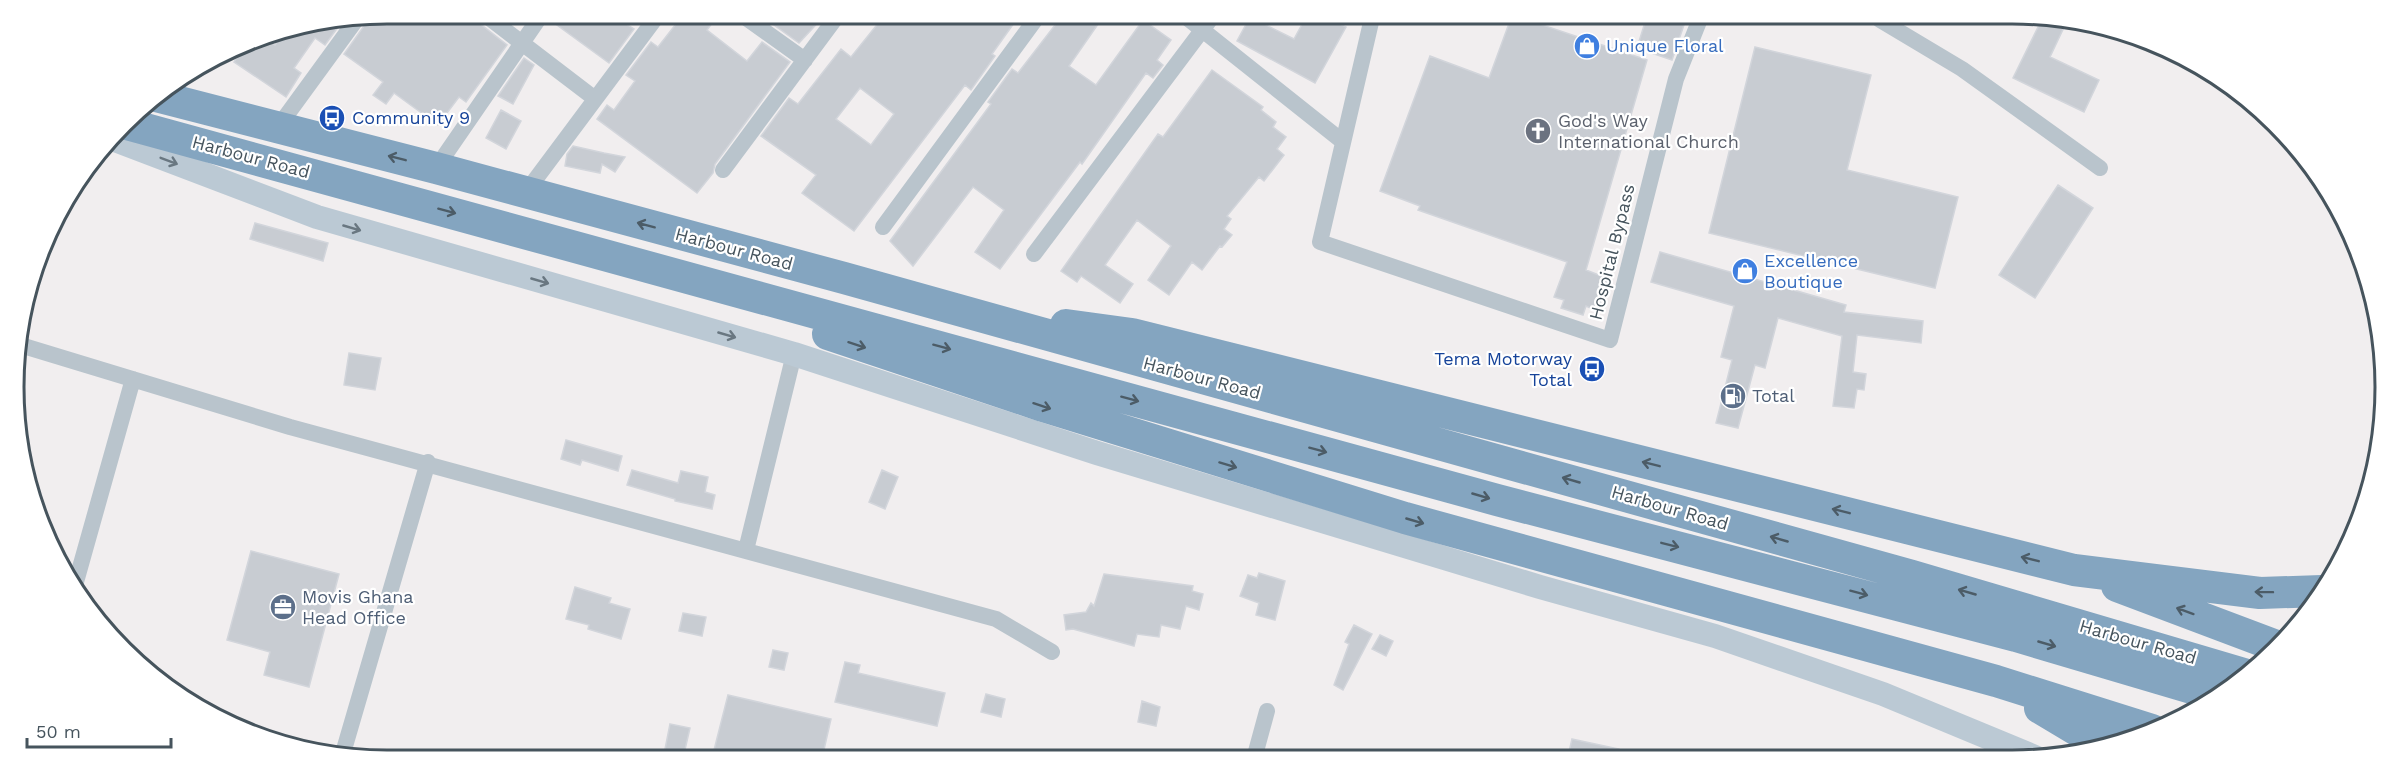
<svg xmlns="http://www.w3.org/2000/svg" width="2399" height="774" font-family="'Work Sans',sans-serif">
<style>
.building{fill:#c8ccd2;stroke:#d2d5db;stroke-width:1.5;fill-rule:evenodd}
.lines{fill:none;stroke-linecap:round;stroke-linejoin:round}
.street{stroke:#b9c4cc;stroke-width:16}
.secondary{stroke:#bbc9d4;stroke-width:24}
.highway{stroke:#84a5c0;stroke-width:32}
.oneway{stroke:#4c5c67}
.oneway2{stroke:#697781}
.labels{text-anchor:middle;stroke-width:4.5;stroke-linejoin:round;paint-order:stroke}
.shop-label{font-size:18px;fill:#366cbe;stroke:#fff;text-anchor:start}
.transit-label{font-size:18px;fill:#164399;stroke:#fff;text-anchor:start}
.worship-label{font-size:18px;fill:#5b616d;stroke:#fff;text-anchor:start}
.street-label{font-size:18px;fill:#46545d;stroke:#fff}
.service-label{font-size:18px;fill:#4e5e75;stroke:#fff;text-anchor:start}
.rim{fill:none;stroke:#46545d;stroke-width:3}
</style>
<rect width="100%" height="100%" fill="#f1eeef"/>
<path class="building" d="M387,14H474L478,22L507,45L466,102L459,97L438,125L394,93L386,104L373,95L383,82L344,54L364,26L366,18Z
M552,14L636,15L628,25L634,29L609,63L550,20Z
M683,15H718L707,30L747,61L762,42L790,62L715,164L713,173L697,193L597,119L607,105L614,110L635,81L626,75L651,42L658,47Z
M760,15H825L799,43Z
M884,16H1019L992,54L995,56L971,90L965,85L854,231L802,193L816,175L761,136L789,98L798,104L841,49L851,57ZM860,88L894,114L871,145L836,119Z
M1062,16L1103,17L1069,66L1096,85L1143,20L1171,40L1157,60L1163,65L1153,78L1146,73L1082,164L1080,162L1000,269L975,252L1004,210L973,187L913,266L890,241L991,104L988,102L1012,69L1018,73Z
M1250,17L1294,39L1306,17L1328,18L1346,27L1315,83L1237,41Z
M1511,18H1522L1647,60L1586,270L1609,279L1597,311L1586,306L1583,315L1561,308L1564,300L1554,297L1567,262L1418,210L1420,206L1380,191L1430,56L1489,78Z
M1646,19H1686L1672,60L1637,48Z
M2041,21H2067L2050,57L2099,80L2084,112L2013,78Z
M341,23L325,45L315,38L294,68L301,73L286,97L234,62L248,41L265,38L275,45L282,34Z
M1755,47L1871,75L1847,170L1958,197L1935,288L1709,233Z
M524,58L534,65L513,104L498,96Z
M1212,70L1263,107L1261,110L1276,122L1273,127L1286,137L1277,149L1284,155L1264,181L1259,177L1227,216L1231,219L1224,229L1232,235L1222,247L1220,246L1202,270L1192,262L1169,295L1148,280L1171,246L1137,220L1105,265L1133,284L1120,303L1081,276L1077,282L1061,271L1158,134L1163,137Z
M501,110L521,121L506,149L486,138Z
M573,146L604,153L625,157L615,172L602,164L600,173L565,166L567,154Z
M2058,185L2093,208L2035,298L1999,275Z
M255,223L328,243L323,261L250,239Z
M1660,252L1846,305L1844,312L1923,321L1921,343L1857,335L1853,372L1866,374L1864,390L1857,389L1854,408L1833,406L1842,336L1778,318L1765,368L1755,365L1738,428L1716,423L1732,360L1721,357L1734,306L1651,282Z
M349,353L381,358L375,390L344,385Z
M566,440L622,456L618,471L582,460L580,465L561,459Z
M632,470L678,483L681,471L708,477L705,492L715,495L712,509L675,501V499L627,485Z
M882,470L898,477L885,509L869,502Z
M251,551L339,574L309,687L264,675L270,652L227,640Z
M1259,573L1285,581L1275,620L1256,615L1259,603L1240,596L1248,575L1257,578Z
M1104,574L1193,586L1192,591L1203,594L1199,610L1186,606L1180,629L1161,625L1159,637L1137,634L1134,646L1073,629L1066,630L1064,615L1086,612L1091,603L1094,606Z
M575,587L611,598L609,603L630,609L621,639L588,629L589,625L566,619Z
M683,613L706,617L702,636L679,631Z
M1354,625L1372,634L1343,690L1334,685L1349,644L1345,642Z
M1380,635L1393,641L1386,656L1372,649Z
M773,650L788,653L784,670L769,667Z
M845,662L860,665L858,673L945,693L937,726L835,702Z
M986,694L1005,699L1001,717L981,712Z
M728,695L831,719L823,754H713Z
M1142,701L1160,707L1156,726L1138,722Z
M670,724L690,728L684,754H664Z
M1572,739L1619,749L1618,756H1568Z"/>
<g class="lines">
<path class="street" d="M484,14L594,98
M742,15L805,60
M1186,17L1342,141
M1372,18L1320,242L1610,340L1676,79L1700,19
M1880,20L1962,69L2100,168
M278,127L356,20
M436,168L542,14
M723,170L838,15
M526,192L658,15
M883,227L1038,16
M1034,254L1212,17
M17,344L290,427L996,619L1052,652
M746,550L794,354
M74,589L133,379
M343,753L428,462
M1255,755L1267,711"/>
<path class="secondary" d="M115,140L317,217L794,354L1097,453L1540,587L1715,636L1883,694L2035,757"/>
<path class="highway" d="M156,96L436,168L844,278L1912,576L2244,674
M127,124L1497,500L2016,636L2215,695
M1066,325L1132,334L2074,570L2260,593L2322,591
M828,334L1043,406L1405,518L1996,681L2152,730
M2117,586L2279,647
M2040,708L2102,745"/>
</g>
<defs><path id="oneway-shaft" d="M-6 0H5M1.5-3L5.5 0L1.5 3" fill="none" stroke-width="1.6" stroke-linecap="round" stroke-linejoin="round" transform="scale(1.5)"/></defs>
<g class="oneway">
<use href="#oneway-shaft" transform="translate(397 158) rotate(-166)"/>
<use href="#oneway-shaft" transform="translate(447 211) rotate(15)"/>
<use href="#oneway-shaft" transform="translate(646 225) rotate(-165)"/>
<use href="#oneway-shaft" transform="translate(857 345) rotate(18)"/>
<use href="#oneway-shaft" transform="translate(942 347) rotate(15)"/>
<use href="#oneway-shaft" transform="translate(1130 399) rotate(15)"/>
<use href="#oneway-shaft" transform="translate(1042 406) rotate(18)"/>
<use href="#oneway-shaft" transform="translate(1318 450) rotate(15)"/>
<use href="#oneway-shaft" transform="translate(1651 464) rotate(-166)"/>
<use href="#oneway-shaft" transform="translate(1228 465) rotate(17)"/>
<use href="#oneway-shaft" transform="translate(1571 480) rotate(-164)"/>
<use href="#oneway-shaft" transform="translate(1481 496) rotate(16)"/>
<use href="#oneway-shaft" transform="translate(1841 511) rotate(-166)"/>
<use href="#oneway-shaft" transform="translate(1415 521) rotate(16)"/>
<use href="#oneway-shaft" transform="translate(1779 539) rotate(-164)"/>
<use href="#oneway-shaft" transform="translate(1670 545) rotate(14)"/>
<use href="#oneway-shaft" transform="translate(2030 559) rotate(-166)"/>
<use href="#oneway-shaft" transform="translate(1967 592) rotate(-164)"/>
<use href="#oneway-shaft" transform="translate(2264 592) rotate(-179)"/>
<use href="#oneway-shaft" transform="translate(1859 593) rotate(15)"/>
<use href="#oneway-shaft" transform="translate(2185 611) rotate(-160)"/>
<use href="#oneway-shaft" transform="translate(2047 644) rotate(16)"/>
</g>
<g class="oneway2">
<use href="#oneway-shaft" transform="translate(169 161) rotate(21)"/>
<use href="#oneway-shaft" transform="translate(352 228) rotate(16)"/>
<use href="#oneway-shaft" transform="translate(540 281) rotate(16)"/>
<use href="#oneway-shaft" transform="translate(727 335) rotate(16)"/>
</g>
<defs>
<symbol id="shop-disc" viewBox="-11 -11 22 22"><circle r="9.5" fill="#3f7fe0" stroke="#fff"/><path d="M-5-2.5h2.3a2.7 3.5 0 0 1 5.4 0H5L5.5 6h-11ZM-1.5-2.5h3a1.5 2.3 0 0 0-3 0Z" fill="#fff"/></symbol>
<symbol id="bus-disc" viewBox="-11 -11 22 22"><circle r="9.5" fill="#1a4fb4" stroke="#fff"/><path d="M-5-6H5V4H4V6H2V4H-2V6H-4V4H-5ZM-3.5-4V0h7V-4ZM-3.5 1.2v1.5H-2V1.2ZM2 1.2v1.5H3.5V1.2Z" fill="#fff"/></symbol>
<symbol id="church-disc" viewBox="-11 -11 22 22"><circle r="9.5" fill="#6b7280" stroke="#fff"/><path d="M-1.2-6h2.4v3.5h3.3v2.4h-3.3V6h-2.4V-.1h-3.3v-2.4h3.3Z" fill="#fff"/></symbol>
<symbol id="fuel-disc" viewBox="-11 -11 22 22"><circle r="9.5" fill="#5c6f8a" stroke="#fff"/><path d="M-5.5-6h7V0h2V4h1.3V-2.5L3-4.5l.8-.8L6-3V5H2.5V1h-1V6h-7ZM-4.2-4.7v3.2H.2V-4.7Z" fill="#fff"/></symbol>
<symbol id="office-disc" viewBox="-11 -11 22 22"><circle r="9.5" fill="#5c6f8a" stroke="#fff"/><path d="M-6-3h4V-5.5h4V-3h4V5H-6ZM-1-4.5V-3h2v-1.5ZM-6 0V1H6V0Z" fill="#fff"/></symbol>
</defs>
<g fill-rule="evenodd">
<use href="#shop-disc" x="1572" y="31" width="30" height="30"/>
<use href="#bus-disc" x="317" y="103" width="30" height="30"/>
<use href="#church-disc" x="1523" y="116" width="30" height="30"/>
<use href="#shop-disc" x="1730" y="256" width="30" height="30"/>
<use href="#bus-disc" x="1577" y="354" width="30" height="30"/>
<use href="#fuel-disc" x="1718" y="381" width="30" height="30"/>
<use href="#office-disc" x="268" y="592" width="30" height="30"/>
</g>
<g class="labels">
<g class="shop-label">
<text x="1606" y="52">Unique Floral</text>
<text x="1764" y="267">Excellence<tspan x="1764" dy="21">Boutique</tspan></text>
</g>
<g class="transit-label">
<text x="352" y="124">Community 9</text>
<text x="1572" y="365" text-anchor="end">Tema Motorway<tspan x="1572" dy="21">Total</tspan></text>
</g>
<g class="worship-label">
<text x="1558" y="127">God's Way<tspan x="1558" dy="21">International Church</tspan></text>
</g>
<g class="street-label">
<text transform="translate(251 157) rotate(15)" y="6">Harbour Road</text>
<text transform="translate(734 249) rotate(15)" y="6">Harbour Road</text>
<text transform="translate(1612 252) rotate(-76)" y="6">Hospital Bypass</text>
<text transform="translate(1202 378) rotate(15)" y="6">Harbour Road</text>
<text transform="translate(1670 508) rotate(16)" y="6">Harbour Road</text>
<text transform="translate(2138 642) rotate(16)" y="6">Harbour Road</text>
</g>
<g class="service-label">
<text x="1752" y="402">Total</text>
<text x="302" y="603">Movis Ghana<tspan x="302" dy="21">Head Office</tspan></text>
</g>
</g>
<path d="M0 0H2399V774H0ZM387 24H2012A363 363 0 0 1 2375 387V387A363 363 0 0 1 2012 750H387A363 363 0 0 1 24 387V387A363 363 0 0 1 387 24Z" fill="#fff" fill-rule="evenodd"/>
<path class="rim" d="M387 24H2012A363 363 0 0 1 2375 387V387A363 363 0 0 1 2012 750H387A363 363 0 0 1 24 387V387A363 363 0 0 1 387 24Z"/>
<path d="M27 738v9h144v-9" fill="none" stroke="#46545d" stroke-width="3"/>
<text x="36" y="738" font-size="18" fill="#46545d" stroke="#ffffff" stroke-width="4.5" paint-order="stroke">50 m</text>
</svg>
